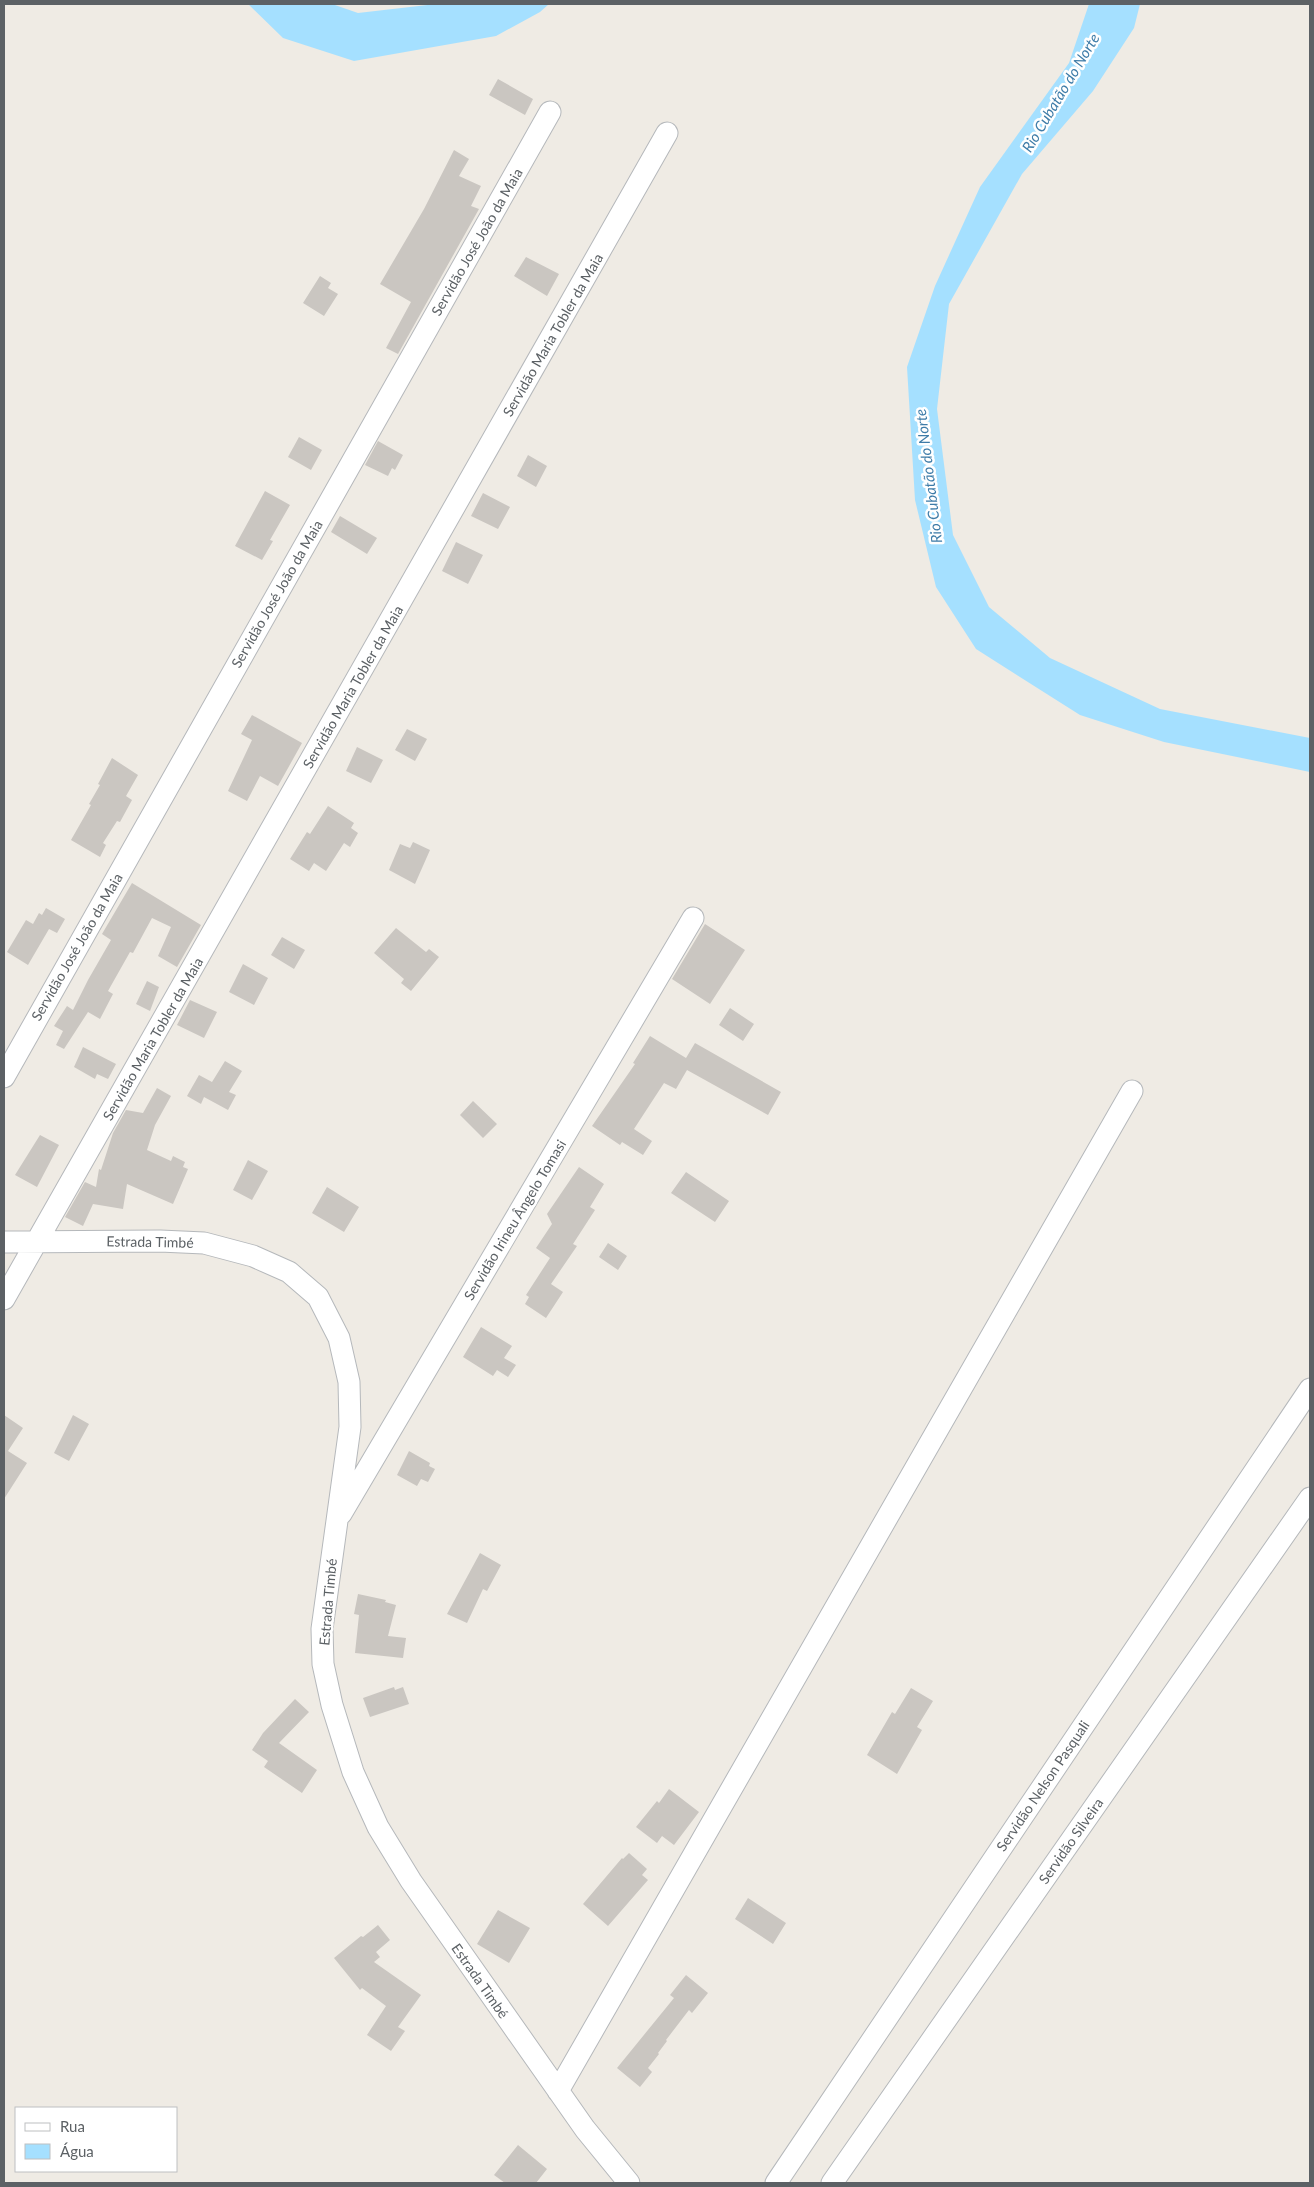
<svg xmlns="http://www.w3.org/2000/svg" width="1314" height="2187" font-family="Lato,sans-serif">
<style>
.water{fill:#a5e0ff}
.building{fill:#cac6c1}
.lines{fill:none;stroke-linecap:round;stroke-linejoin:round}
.minor-casing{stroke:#b5b8bb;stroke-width:23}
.minor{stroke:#fff;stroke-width:21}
.labels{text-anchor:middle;stroke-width:5;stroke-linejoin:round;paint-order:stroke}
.street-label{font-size:14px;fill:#5c6165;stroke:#fff}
.water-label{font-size:15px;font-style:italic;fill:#3e7ca8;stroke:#fff}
</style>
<rect width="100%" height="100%" fill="#efebe4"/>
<path class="water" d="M248,4H332L358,13L436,4H549L540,12L496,36L354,61L283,38Z
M1089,4H1140L1134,28L1093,91L1022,174L949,304L937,409L953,535L989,607L1050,658L1160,709L1310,738V772L1164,742L1080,715L976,649L936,587L915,500L907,367L935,286L980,187L1069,63Z"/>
<path class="building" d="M498,79L533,99L525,115L489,95Z
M454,150L469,159L459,176L481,186L471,206L479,209L398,354L386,348L411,302L380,284L424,209Z
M526,257L559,274L547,296L514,276Z
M320,276L331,283L328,288L338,294L324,316L303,303Z
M299,437L322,450L311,470L288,457Z
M378,441L403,455L395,470L392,468L388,476L365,465Z
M528,455L547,466L536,487L517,476Z
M265,491L290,505L270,540L273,541L262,560L235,546Z
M483,493L510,507L498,529L471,516Z
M340,516L377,538L367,554L331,532Z
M456,542L483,555L468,584L442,571Z
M252,715L302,743L278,786L260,776L247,801L228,791L252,740L241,734Z
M407,729L427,739L415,761L395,750Z
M357,747L383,760L371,783L346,771Z
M112,758L138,775L126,796L132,800L120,822L117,821L103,843L106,845L100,857L71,840L91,805L89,804L100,785L98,784Z
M328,806L354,823L351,828L358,833L350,847L344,843L326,871L314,863L309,871L290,859L307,832L310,834Z
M413,842L430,850L415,884L389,870L400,844L410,848Z
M132,883L201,925L177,967L158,956L171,927L152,918L133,953L130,952L108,991L113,994L100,1019L88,1012L64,1049L56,1045L63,1031L54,1026L67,1006L73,1010L88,980L111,940L102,934Z
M46,908L65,919L57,933L49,929L28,965L7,952L26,920L33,924L39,913L42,915Z
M705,924L745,950L710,1004L672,979Z
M396,928L426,952L429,949L439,957L411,991L401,983L404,979L374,953Z
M282,937L305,950L294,969L271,955Z
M243,964L268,978L254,1005L229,992Z
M147,981L159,987L150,1011L136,1004Z
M190,1000L217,1012L204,1038L177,1025Z
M730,1008L754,1024L743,1041L719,1025Z
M650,1036L686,1058L695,1043L781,1092L768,1115L687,1070L676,1089L664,1083L634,1129L652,1141L643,1155L622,1142L620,1145L592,1126L635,1064L633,1063Z
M83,1047L116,1064L108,1079L97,1074L95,1079L74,1067Z
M225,1061L242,1071L229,1092L236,1095L228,1110L204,1097L201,1104L187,1096L199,1075L212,1082Z
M157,1088L171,1096L155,1125L147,1150L171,1161L173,1156L185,1162L183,1167L188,1169L173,1204L127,1184L123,1209L93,1204L83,1226L65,1217L85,1182L96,1187L99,1169L101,1170L113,1133L126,1110L143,1113Z
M473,1101L497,1124L483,1138L460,1115Z
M40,1135L59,1145L37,1187L15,1175Z
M248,1160L268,1171L252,1200L233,1190Z
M579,1167L604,1184L590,1207L595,1210L573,1244L577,1246L551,1284L563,1292L546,1318L525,1304L529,1297L526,1295L550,1258L536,1248L552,1224L547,1214Z
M686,1172L729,1201L715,1222L671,1193Z
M327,1187L359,1207L344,1232L312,1213Z
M608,1243L627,1256L618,1270L599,1257Z
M481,1327L512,1346L504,1358L516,1365L508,1377L497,1370L493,1376L463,1357Z
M4,1415L23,1428L8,1451L27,1463L4,1499Z
M73,1415L89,1424L69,1461L54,1453Z
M409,1451L430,1463L429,1466L435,1469L428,1482L421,1479L417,1486L397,1475Z
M480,1553L501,1565L487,1591L483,1589L467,1623L447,1614Z
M358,1594L386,1600L385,1602L396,1605L388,1636L406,1638L403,1658L355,1653L359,1615L354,1614Z
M394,1687L395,1690L403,1687L409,1704L370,1717L363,1698Z
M911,1688L933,1701L917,1727L922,1730L897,1774L867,1755L892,1712L895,1714Z
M295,1699L309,1712L279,1743L317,1770L302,1793L264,1767L268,1761L252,1750L263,1733Z
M669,1789L699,1812L674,1845L662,1836L657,1843L636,1827L657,1801L659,1803Z
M629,1853L647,1869L642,1875L648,1880L608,1926L583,1904L622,1858L623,1859Z
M748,1898L786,1923L773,1944L735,1919Z
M498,1910L530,1928L509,1963L477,1944Z
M378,1925L390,1940L376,1952L380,1957L374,1962L421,1995L398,2027L405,2031L391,2051L367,2035L386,2006L362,1988L360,1990L334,1958L361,1936L363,1937Z
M686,1975L708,1993L692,2013L689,2010L666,2040L667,2041L658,2053L659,2054L648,2068L652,2072L640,2087L617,2068L674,1998L670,1995Z
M518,2145L547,2169L536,2183H505L494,2175Z"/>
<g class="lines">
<defs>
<path id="minor" d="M4,1077L550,112
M4,1242L160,1241L204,1243L253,1256L289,1272L318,1297L339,1338L349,1382L350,1427L322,1629L323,1664L332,1705L353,1772L378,1827L411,1881L585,2129L629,2183
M4,1299L667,133
M341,1514L693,918
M558,2091L1132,1091
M776,2183L1310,1389
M832,2183L1310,1498"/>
</defs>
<use href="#minor" class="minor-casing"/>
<use href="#minor" class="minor"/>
</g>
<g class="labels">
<g class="street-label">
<text transform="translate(477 242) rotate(-60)" y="5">Servidão José João da Maia</text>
<text transform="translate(553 335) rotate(-60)" y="5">Servidão Maria Tobler da Maia</text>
<text transform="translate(277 594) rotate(-60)" y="5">Servidão José João da Maia</text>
<text transform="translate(353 687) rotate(-60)" y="5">Servidão Maria Tobler da Maia</text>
<text transform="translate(77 947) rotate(-60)" y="5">Servidão José João da Maia</text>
<text transform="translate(153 1039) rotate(-60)" y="5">Servidão Maria Tobler da Maia</text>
<text transform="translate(515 1220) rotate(-59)" y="5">Servidão Irineu Ângelo Tomasi</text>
<text transform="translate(150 1242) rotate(1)" y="5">Estrada Timbé</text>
<text transform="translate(328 1602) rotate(-85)" y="5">Estrada Timbé</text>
<text transform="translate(1043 1786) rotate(-56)" y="5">Servidão Nelson Pasquali</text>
<text transform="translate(1071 1841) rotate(-55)" y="5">Servidão Silveira</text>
<text transform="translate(480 1981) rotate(55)" y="5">Estrada Timbé</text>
</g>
<g class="water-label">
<text transform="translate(1061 93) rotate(-59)" y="5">Rio Cubatão do Norte</text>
<text transform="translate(929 476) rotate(-97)" y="5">Rio Cubatão do Norte</text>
</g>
</g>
<rect width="1314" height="2187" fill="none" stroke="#5c6165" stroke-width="10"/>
<rect x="15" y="2107" width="162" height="65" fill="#ffffff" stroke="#bec0c1"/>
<rect x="25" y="2123" width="25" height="8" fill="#ffffff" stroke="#bec0c1"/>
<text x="60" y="2132" font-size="15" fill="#5c6165">Rua</text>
<rect x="25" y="2144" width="25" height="15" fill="#a5e0ff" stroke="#bec0c1"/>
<text x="60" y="2157" font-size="15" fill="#5c6165">Água</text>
</svg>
